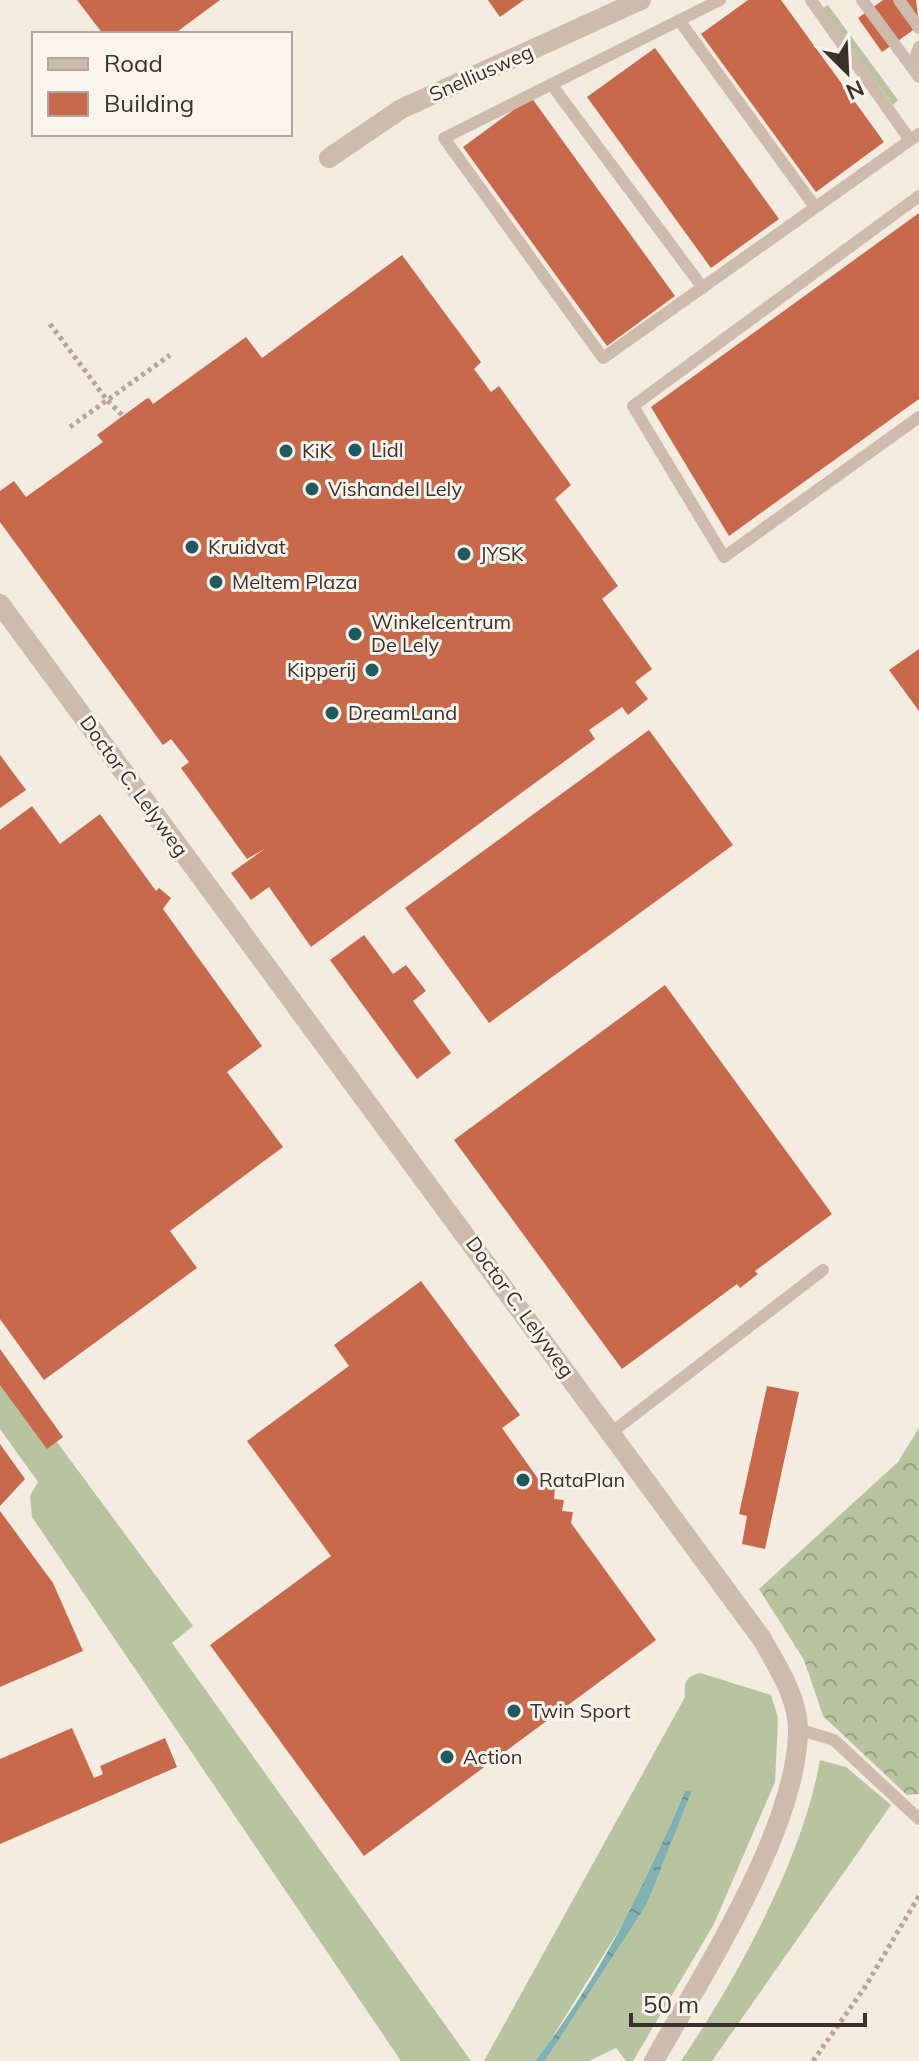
<svg xmlns="http://www.w3.org/2000/svg" width="919" height="2061" font-family="Mulish,sans-serif">
<style>
.grass{fill:#b8c4a0}
.forest{fill:url(#forest-crowns)}
.water{fill:url(#water-ripples)}
.building{fill:#c8694b}
.lines{fill:none;stroke-linecap:round;stroke-linejoin:round}
.path{stroke:#b9a596;stroke-width:5;stroke-dasharray:4 4;stroke-linecap:butt}
.lane{stroke:#cdbbac;stroke-width:12}
.street{stroke:#cdbbac;stroke-width:20}
.poi-dot{fill:#1f5a5e;stroke:#fbf5ee;stroke-width:3}
.labels{text-anchor:middle;stroke-width:6;stroke-linejoin:round;paint-order:stroke}
.street-label{font-size:20px;fill:#3b302b;stroke:#fbf5ee}
.poi-label{font-size:20px;fill:#3b302b;stroke:#fbf5ee;text-anchor:start}
</style>
<defs>
<pattern id="forest-crowns" width="20" height="18" patternUnits="userSpaceOnUse" patternTransform="scale(2)"><rect width="20" height="18" fill="#b8c4a0"/><path d="M2 6a3 3 0 1 1 6 0M12 15a3 3 0 1 1 6 0" fill="none" stroke="#97a083"/></pattern>
<pattern id="water-ripples" width="26" height="14" patternUnits="userSpaceOnUse" patternTransform="scale(2)"><rect width="26" height="14" fill="#7fb0b2"/><path d="M2 4q2-2 4 0t4 0M15 11q2-2 4 0t4 0" fill="none" stroke="#699091"/></pattern>
</defs>
<rect width="100%" height="100%" fill="#f4ebe1"/>
<path class="grass" d="M828,5L898,100L893,105L823,8Z
M0,1365L193,1626L172,1643L471,2061H401L32,1517L30,1496L38,1482L0,1429Z
M700,1673L771,1695L778,1718L775,1782L714,1924L633,2061H626L616,2048L589,2061H545L647,1904L691,1790L685,1791L637,1901L550,2041L535,2061H484L685,1697C684,1682 685,1677 700,1673Z
M820,1760L846,1767L891,1805L712,2061H681C737,1978 803,1858 820,1760Z"/>
<path class="forest" d="M919,1428V1794L907,1795L823,1716L804,1660L759,1589L898,1462Z"/>
<path class="water" d="M692,1790L647,1904L545,2061H535C600,1978 644,1887 685,1791Z"/>
<path class="building" d="M77,0H220L174,34H103Z
M488,0H524L500,17Z
M748,0H781L884,142L816,192L701,34Z
M883,0H916L919,26L882,52L858,18Z
M655,48L779,219L711,268L587,97Z
M531,97L675,296L607,346L463,147Z
M919,213V399L729,536L651,407Z
M402,255L481,362L474,369L491,392L499,386L571,485L555,499L618,586L602,599L652,669L635,682L648,699L628,715L622,707L589,730L595,739L311,947L269,887L251,900L231,873L266,848L247,859L181,768L189,762L171,739L163,745L0,522V491L14,481L26,497L103,442L97,435L146,399L149,398L153,404L246,337L262,358Z
M919,649V711L889,670Z
M649,730L733,845L489,1023L405,908Z
M0,755L26,790L0,808Z
M32,806L60,844L100,814L156,891L159,888L171,898L163,909L262,1046L227,1072L283,1147L170,1231L197,1268L44,1380L0,1319V830Z
M364,935L393,974L406,965L426,991L413,1001L451,1053L417,1079L330,960Z
M665,985L832,1214L755,1271L758,1274L740,1288L737,1284L622,1369L454,1140Z
M421,1281L520,1415L502,1428L544,1487L555,1488L554,1499L564,1500L562,1511L573,1512L571,1523L656,1640L364,1856L210,1645L331,1556L247,1441L349,1366L334,1345Z
M0,1349L63,1437L47,1449L0,1385Z
M767,1386L799,1392L765,1549L742,1544L747,1516L739,1514Z
M0,1444L25,1479L0,1506Z
M0,1511L53,1583L83,1651L0,1687Z
M72,1728L94,1778L103,1774L100,1766L165,1738L177,1767L0,1844V1759Z"/>
<g class="lines">
<path class="path" d="M50,324L107,400L124,417
M70,427L170,355
M813,2061L865,1987L919,1896"/>
<path class="lane" d="M720,0L444,138L603,358L919,134
M811,0L910,140
M862,0L919,77
M899,0L919,28
M679,20L815,207
M912,67L919,47
M551,84L703,288
M919,196L633,406L724,557L919,417
M612,1432L823,1270
M798,1729L834,1740L919,1819"/>
<path class="street" d="M329,158L401,109L641,0
M0,604L762,1639C777,1666 797,1696 798,1728C799,1826 702,1975 654,2061"/>
</g>
<g class="poi-dot">
<circle cx="355" cy="450" r="8"/>
<circle cx="286" cy="451" r="8"/>
<circle cx="312" cy="489" r="8"/>
<circle cx="192" cy="547" r="8"/>
<circle cx="464" cy="554" r="8"/>
<circle cx="216" cy="582" r="8"/>
<circle cx="355" cy="634" r="8"/>
<circle cx="372" cy="670" r="8"/>
<circle cx="332" cy="713" r="8"/>
<circle cx="523" cy="1480" r="8"/>
<circle cx="514" cy="1711" r="8"/>
<circle cx="447" cy="1757" r="8"/>
</g>
<g class="labels">
<g class="street-label">
<text transform="translate(481 73) rotate(-24)" y="7">Snelliusweg</text>
<text transform="translate(134 786) rotate(54)" y="7">Doctor C. Lelyweg</text>
<text transform="translate(520 1307) rotate(54)" y="7">Doctor C. Lelyweg</text>
</g>
<g class="poi-label">
<text x="371" y="457">Lidl</text>
<text x="302" y="458">KiK</text>
<text x="328" y="496">Vishandel Lely</text>
<text x="208" y="554">Kruidvat</text>
<text x="480" y="561">JYSK</text>
<text x="232" y="589">Meltem Plaza</text>
<text x="371" y="629">Winkelcentrum<tspan x="371" dy="23">De Lely</tspan></text>
<text x="356" y="677" text-anchor="end">Kipperij</text>
<text x="348" y="720">DreamLand</text>
<text x="539" y="1487">RataPlan</text>
<text x="530" y="1718">Twin Sport</text>
<text x="463" y="1764">Action</text>
</g>
</g>
<rect x="32" y="32" width="260" height="104" fill="#fbf5ee" stroke="#aea6a0" stroke-width="2"/>
<rect x="48" y="58" width="40" height="12" fill="#cdbbac" stroke="#aea6a0" stroke-width="2"/>
<text x="104" y="72" font-size="24" fill="#3b302b">Road</text>
<rect x="48" y="92" width="40" height="24" fill="#c8694b" stroke="#aea6a0" stroke-width="2"/>
<text x="104" y="112" font-size="24" fill="#3b302b">Building</text>
<g transform="translate(847 72) rotate(156)" stroke="#fbf5ee" stroke-width="6" paint-order="stroke">
<path d="M0-6L14 30L0 20L-14 30Z" fill="#3b302b"/>
<text y="-12" font-size="22" font-weight="bold" text-anchor="middle" fill="#3b302b">N</text>
</g>
<path d="M631 2013v12h234v-12" fill="none" stroke="#3b302b" stroke-width="4"/>
<text x="643" y="2013" font-size="24" fill="#3b302b" stroke="#fbf5ee" stroke-width="6" paint-order="stroke">50 m</text>
</svg>
